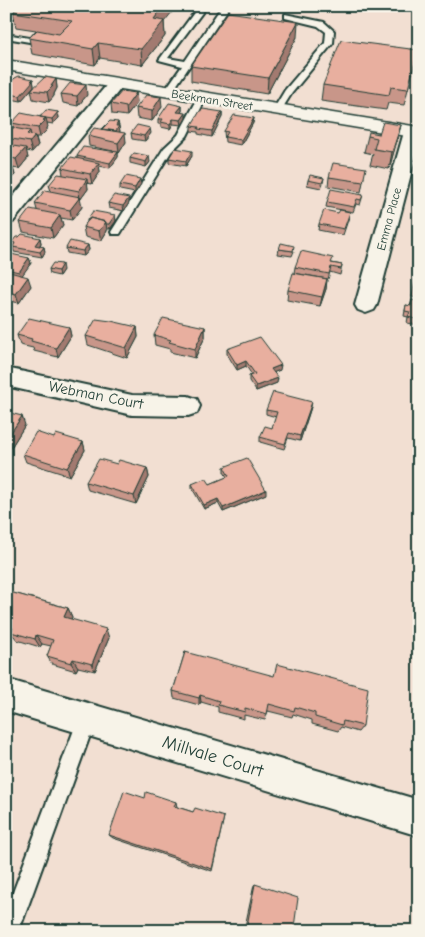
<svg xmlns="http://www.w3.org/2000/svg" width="425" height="937" font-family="'Comic Neue',sans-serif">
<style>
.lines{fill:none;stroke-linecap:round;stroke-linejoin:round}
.service-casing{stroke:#1f3d34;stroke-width:4}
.minor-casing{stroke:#1f3d34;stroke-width:4}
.secondary-casing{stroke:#1f3d34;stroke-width:3}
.service{fill:#f7f3e8;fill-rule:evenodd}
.minor{fill:#f7f3e8;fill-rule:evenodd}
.secondary{fill:#f7f3e8;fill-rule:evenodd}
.wall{fill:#c89689;stroke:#1f3d34}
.shaded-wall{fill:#a27a6f;stroke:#1f3d34}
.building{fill:#e8af9f;stroke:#1f3d34}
.labels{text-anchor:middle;stroke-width:5;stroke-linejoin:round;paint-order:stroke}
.far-street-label{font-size:12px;fill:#1f3d34;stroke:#f7f3e8}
.street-label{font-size:15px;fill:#1f3d34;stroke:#f7f3e8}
.near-street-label{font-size:18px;fill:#1f3d34;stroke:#f7f3e8}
</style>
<rect width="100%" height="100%" fill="#f2dfd2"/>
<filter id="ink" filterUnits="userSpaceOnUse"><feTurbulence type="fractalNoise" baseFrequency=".02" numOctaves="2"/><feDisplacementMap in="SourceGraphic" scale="10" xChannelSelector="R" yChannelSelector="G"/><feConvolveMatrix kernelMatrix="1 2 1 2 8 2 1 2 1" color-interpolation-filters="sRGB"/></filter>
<g filter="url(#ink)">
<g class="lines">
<defs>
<path id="service" d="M31,6H42L6,21V16Z
M199,6H207L168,58L185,61L222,6H230L170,95H164L163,93L182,66L159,60Z
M285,14L324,22L334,31L333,43L292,93L280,112L277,113L273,110L285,90L325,43L326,32L318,26L285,18Z
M6,34L47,41L51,43L47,45L6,38Z
M202,95L206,98L187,136L171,152L120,234H112L111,232L164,148L178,135L198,98Z
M87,710L93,713L96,719L19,931H6V911L78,719L81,713Z"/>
<path id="minor" d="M116,79L122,81L124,84L122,87L13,222L6,224V205L110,81Z
M413,127L419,128V143L377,305L374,310L366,313L358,310L355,305L404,132L407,128Z
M6,368L132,395L188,396L197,399L200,406L197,413L188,416L132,415L6,386Z
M6,679L419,800V836L6,711Z"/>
<path id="secondary" d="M6,60L419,127V138L6,70Z"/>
</defs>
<use href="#service" class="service-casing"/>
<use href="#minor" class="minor-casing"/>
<use href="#secondary" class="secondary-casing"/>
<use href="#service" class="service"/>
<use href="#minor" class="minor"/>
<use href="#secondary" class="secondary"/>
</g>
<path class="wall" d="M13,12L164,22L165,36L142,65L100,58L95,65L32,54L29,38L36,30L16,27Z
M297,37L267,94L191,81V66Z
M418,50L404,105L388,103L386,110L321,101L323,85Z
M33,79L34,86L21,101L6,98V87Z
M56,79L57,88L54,94V96L49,102L33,99L31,90Z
M136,93L137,103L127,116L112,114L111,104Z
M61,94L87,95L78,106L63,103Z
M182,106V111L181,112L186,118L182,125L173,124L170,129L161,127V124H158V119Z
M162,107L152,121L137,118L136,108Z
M58,112L59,118L53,124L47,123V130L40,137H36L38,145L32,152L26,151L28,158L19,169L13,168L15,175L6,184V129L14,128L12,123Z
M222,112V117L212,137L198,134V132L191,131V126Z
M254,118L253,123L241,145L225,142L224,131Z
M118,122L120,132L126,142L119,153H118V157L110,168L99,166L100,172L92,184L87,183L88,189L80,200L82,207L72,220L61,218L63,225L53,238L23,232L20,222L37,210L35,203L51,191L49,185L63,175L62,168L77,158V156L113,151L89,146L88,136L102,129Z
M401,125L389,169L370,165L373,154L364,152L368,136L379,134Z
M131,133H151L145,141L132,139Z
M192,156L186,166L169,163V158Z
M130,158L150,162L146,167L130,163Z
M329,177H364L361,192L328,186Z
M324,178L323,183L321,188L307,185L308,180Z
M141,184L135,193L120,190V185Z
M363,195L360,205L356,204L353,212L326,207L327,202Z
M108,203H129L124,211L109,208Z
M338,213L349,217L343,235L318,230L319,224Z
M115,215L116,221L110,229H107V231L101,241L85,237L83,227L87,222V220Z
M19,237L40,238L41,243L40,246L44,247L45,252L42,257L14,252L12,242Z
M88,245L89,250L84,256L67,253L66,248Z
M418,248L419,249V298L412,297L415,280L418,271H417L418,266L413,265Z
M279,249L294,251L292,256L278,254Z
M6,258H29L31,263L22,275L31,286L19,303L6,300Z
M332,263L342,265L340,275L330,272L328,279L294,273L295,267Z
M49,269L63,270L59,276L50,274Z
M327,279L326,289L320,306L287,300L288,290Z
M412,300L419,302V325L407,323L408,317L404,316L406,305L410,306Z
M69,327L71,336L58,357L34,351L33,348L20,345L17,335Z
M137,327L138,337L127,358L88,345L86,336Z
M205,327V337L195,358L170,352V349L155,345L154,335Z
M227,349L280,370L274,372L277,383L256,391L249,381V376L252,375L246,366L237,370L227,354Z
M311,407L300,441L288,438L284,449L260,442V437L272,428L276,417L266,414V410Z
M6,412L25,425L10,449L6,448Z
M54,438L83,442L85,450L70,476L26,462L23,454Z
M117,464L147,468L149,477L136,504L88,490L86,482Z
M224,467L266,494L223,512L218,503L204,509L192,488V484H210L227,477L224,472Z
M6,591L68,608L72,617L71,619L109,638L95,671L78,667L76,671L52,664L47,656L51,646L42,644L40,647L17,640L14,636L6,633Z
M185,652L363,726L358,732L341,727L338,731L312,724V720L293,714L292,717L268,711L265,720L244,715V719L218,712V707L201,702L199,705L174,698L173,691Z
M145,798L176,802L177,807L193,812L224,817L212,871L113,838L109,835Z
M255,884L294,927L299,931H244L254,885Z
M380,925H387L405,931H380Z"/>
<path class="shaded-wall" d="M164,6H177L164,22L165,36L142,65L141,49L154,19Z
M298,22L297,37L267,94L268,78Z
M98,43L100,58L95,65L93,49Z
M9,71L12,80L6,86V74Z
M33,79L34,86L21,101L20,96Z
M56,79L57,88L54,94V96L49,102L47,92Z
M86,85L87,95L78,106L77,96Z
M136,93L137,103L127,116L126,107Z
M161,97L162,107L152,121V111Z
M182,106V111L178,117L177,112Z
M58,112L59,118L53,124L52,119Z
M222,112V117L212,137V131Z
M186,113V118L182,125L181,120Z
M46,118L48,127L47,128V130L40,137L38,128Z
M254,118L253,123L241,145V140Z
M173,119V124L170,129V124Z
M118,122L120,131L116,137V126Z
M401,125L397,141L389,169L392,152Z
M150,128L151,133L145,141L144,136Z
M30,131L32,140L35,136L38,145L32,152L27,134Z
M125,133L126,142L119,153L118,143Z
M26,148L28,158L19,169L16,159Z
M192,151V156L186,166V161Z
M118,152V157L110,168V163Z
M149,156L150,162L146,167V162Z
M99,163L100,172L92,184L90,174Z
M12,165L15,175L6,184V171Z
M87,179L88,189L80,200L79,191Z
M140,179L141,184L135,193V188Z
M80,197L82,207L72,220L70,210Z
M129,198V203L124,211L123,206Z
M60,215L63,225L53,238L51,228Z
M115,215L116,221L110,229L109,224Z
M106,222L107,231L101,241L99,231Z
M40,238L41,243L37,250L35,245Z
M88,245L89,250L84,256L83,251Z
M44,247L45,252L42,257L40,252Z
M29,258L31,263L21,277L19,272Z
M62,264L63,270L59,276L58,271Z
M28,277L31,286L19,303L16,294Z
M327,279L326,289L320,306L322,297Z
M69,327L71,336L58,357L56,348Z
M137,327L138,337L127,358L126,348Z
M205,327V337L195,358V349Z
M246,361V366L237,370V365Z
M281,365L280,370L270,374L271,369Z
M278,378L277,383L256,391V386Z
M312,402L311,407L300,441V436Z
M22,416L25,425L10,449L6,440Z
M83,442L85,450L70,476L67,468Z
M147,468L149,477L136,504L134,496Z
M266,490V494L223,512V508Z
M218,499V503L204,509V505Z
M68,608L72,617L69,626L64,617Z
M106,629L109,638L95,671L92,664Z
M36,635L42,644L40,647L35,639Z
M73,659L78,667L76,671L71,663Z
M200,695L201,702L199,705V698Z"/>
<path class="building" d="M20,6H30L48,9L51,6H164L154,19L164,21L141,49L98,43L93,49L29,38L37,30L59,34L72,21L13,12Z
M228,12L298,22L268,78L191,66Z
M341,40L418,50L408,89L391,87L389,95L323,85Z
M19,76L33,79L31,81H33L20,96L6,93V87L15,78Z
M45,77L56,79L51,86H53L47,92L31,90Z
M70,83L86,85L77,96L61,94Z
M122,91L136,93L126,107L111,104Z
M146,95L161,97L152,111L136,108Z
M169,103L182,106L177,112L186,113L181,120L173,119L170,124L161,122L163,119H158Z
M203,109L222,112L212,131L198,129L199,127L191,126L200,111Z
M46,110L58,112L52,119L40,117Z
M21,113L46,118L43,120L45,121L38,128L12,123Z
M234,115L254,118L241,140L225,137L228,132L224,131Z
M110,121L118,122L116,126H119L116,131L102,129Z
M383,122L401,125L392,152L374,149L377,138L368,136L369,132L379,134Z
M137,125L150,128L144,136L131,133Z
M8,127L30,131L27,134L35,136L30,142L6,138V129Z
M94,128L125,133L118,143L88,136Z
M6,145L26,148L16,159L6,157Z
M83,147L118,152L110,163L77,156Z
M175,148L192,151L186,161L169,158Z
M134,153L149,156L146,162L130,158Z
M71,157L99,163L90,174L62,168Z
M333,163L366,168L363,182L329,177Z
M6,164L12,165L6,171Z
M58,174L87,179L79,191L49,185Z
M310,175L324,178L322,183L308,180Z
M126,176L140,179L135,188L120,185Z
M331,189L363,195L361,200L357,199L354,207L327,202Z
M45,190L80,197L70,210L35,203Z
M114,195L129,198L123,206L108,203Z
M30,209L60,215L51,228L20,222Z
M324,210L338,213L340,210L350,212L344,229L319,224Z
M93,211L115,215L109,224H106V222L90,218L89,220H87Z
M90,218L106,222L99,231L83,227Z
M22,234L40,238L35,245L44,247L40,252L13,247L15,243L12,242L16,237H19Z
M70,241L88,245L83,251L66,248Z
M281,243L294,246L293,251L279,249Z
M418,248L419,249V256L416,255Z
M301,251L333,258L331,263L342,265L341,269L331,267L329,274L295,267Z
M11,254L29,258L19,272L6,269V258H7Z
M53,263L62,264L58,271L49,269Z
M418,270H419V288L415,287Z
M6,271L28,277L16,294L6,291Z
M293,273L327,279L322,297L288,290Z
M412,300L419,302V320L408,317L410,312L405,311L406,305L411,306Z
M29,318L69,327L56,348L31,341L32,339L17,335Z
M163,318L205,327L195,349L169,342L171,340L154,335Z
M96,319L111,321L137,327L126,348L86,336Z
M260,337L281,365L271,369L278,378L256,386L249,376L255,374L246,361L237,365L227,349Z
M273,392L312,402L300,436L289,433L285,444L260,437L265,426L272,428L277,412L266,410Z
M6,412L22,416L6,440Z
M36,432L54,438L56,434L83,442L67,468L23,454Z
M247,458L266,490L223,508L218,499L204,505L192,484L206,478L210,484L229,476L224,467Z
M99,459L117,464L119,460L147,468L134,496L86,482Z
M6,591L68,608L64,617L106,629L92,664L73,659L71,663L47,656L53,640L36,635L35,639L11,632L13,628L6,627Z
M185,652L274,676L277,664L368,688L363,726L343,721L342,725L315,717V713L295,707L294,711L269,704L267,714L245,708V712L218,705L219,701L200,695L199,698L173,691Z
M124,791L145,798L146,792L176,802L174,806L193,812L195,808L224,817L212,869L109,835Z
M255,884L298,898L294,927L299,929V931H246Z
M387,925L405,931H386Z"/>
</g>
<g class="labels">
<g class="far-street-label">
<text transform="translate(212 100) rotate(9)" y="4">Beekman Street</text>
<text transform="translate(389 219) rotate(-75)" y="4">Emma Place</text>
</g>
<g class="street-label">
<text transform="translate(96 395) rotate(11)" y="5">Webman Court</text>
</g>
<g class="near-street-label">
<text transform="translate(213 756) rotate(17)" y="6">Millvale Court</text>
</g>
</g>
<rect width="425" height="937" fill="none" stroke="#f7f3e8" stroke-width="25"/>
<rect x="12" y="12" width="400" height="912" fill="none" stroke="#1f3d34" stroke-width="2" filter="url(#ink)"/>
</svg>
